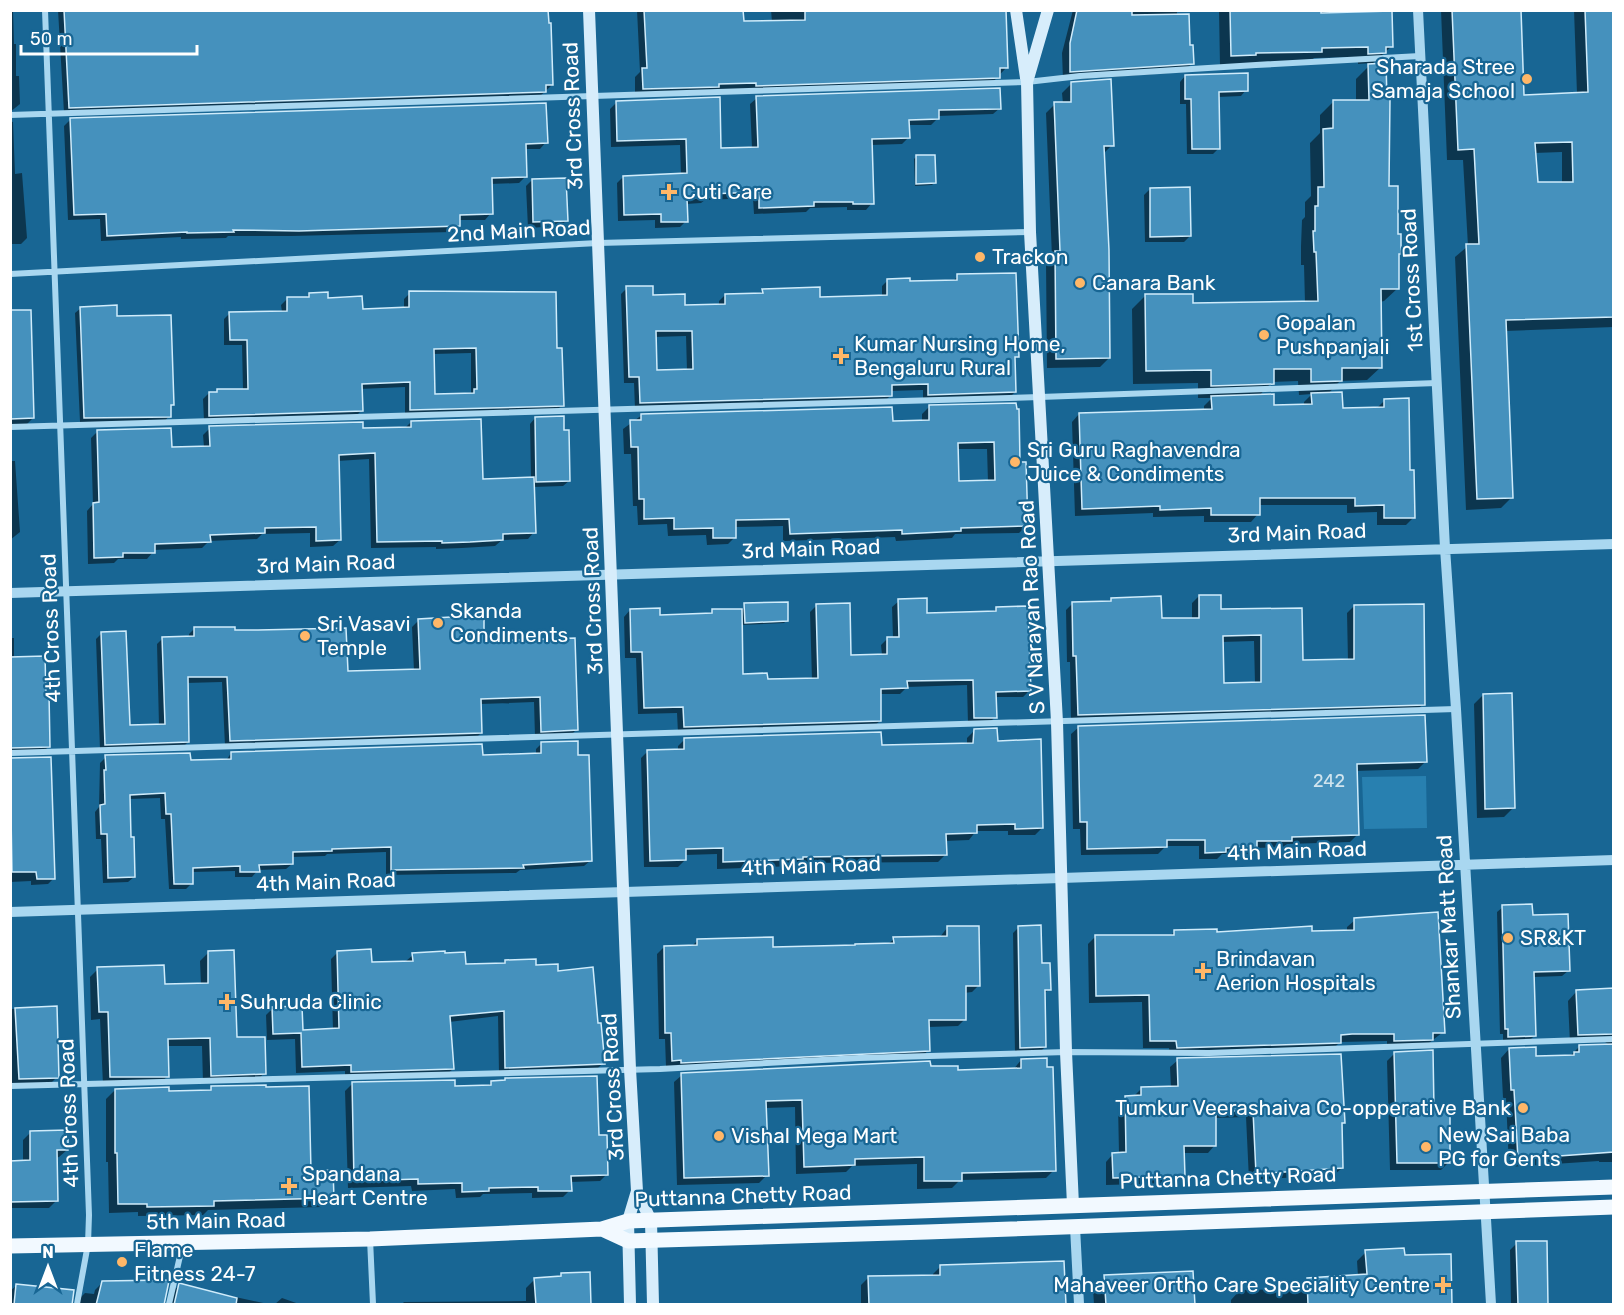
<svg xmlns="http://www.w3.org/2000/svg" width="1624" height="1315" font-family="Rubik,sans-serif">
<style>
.green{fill:#2880b0}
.shadow{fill:#0007;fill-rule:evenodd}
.building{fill:#4591bd;stroke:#d0ecfb;stroke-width:1.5;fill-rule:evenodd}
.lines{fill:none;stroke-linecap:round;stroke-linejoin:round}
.minor{stroke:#a9d7f0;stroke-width:6}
.tertiary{stroke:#a9d7f0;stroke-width:10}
.secondary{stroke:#d7edfb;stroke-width:12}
.primary{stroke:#f2f9ff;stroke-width:15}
.poi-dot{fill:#ffb768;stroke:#186694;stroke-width:2}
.labels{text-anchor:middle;stroke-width:4.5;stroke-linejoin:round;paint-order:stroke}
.number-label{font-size:18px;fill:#d0e4ee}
.poi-label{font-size:21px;fill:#fff;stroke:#186694;text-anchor:start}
.street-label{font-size:21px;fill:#fff;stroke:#186694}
</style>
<rect width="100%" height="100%" fill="#186694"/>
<path class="green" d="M1426,776L1427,828L1364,829L1362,777Z"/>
<path class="shadow" d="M10,10H13L14,44H16V76H19L20,104L10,112Z
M58,10H547L552,85L538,98L64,113Z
M637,10H742V23L772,22L771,10H1005L1006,68L990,85L635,97V77L640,72Z
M1073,10H1177V16L1192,63L1184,72L1063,80L1062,53Z
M1219,10H1387L1392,46L1371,65L1387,188L1400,253L1397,256L1398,288L1384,301L1380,302L1381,367L1367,380L1340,381L1328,394L1341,409H1376L1385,400L1408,471L1414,517L1406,525H1377V512L1347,513V505H1258V514L1251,522H1204V516L1153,517V513L1075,516L1072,422L1079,414L1204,411V406L1212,398H1198V383L1133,384L1132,309L1145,296L1191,304L1305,303L1304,265H1301V246L1302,220L1305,217V202L1311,196L1310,143L1320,133V115L1333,102L1356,101V79L1372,63L1358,64V57L1314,58L1310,62L1220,66ZM1298,381L1299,395L1312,394L1304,402V406H1273L1259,396L1272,382Z
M1441,10H1519L1523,96L1577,94L1574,10H1614V327L1505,331L1512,497L1501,508L1466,510L1455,257L1468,246L1463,160H1447ZM1562,152V183L1536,184L1534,153Z
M1185,76L1246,90L1241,96L1218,97L1219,148L1213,154H1187L1186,104H1180V82Z
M1071,84L1112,145L1103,154L1109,358L1100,367L1047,368L1046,262L1052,257L1046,113L1055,104H1063L1062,93Z
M757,98L1000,108L993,114L938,116V118L931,125H908V138L902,144L871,145L872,203L866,210H847V207L810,208L806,212L754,214L753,198L705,200L701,203L686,204V221L680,227L655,228V220L618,221L617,183L623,177L681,175L680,145L611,147L610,109L616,103L719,149L752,148L750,104Z
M70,120L546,142L540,149H525V177L519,183L490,184L491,213L485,220H458L459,225L452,232L292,236H228L226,238L181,239V237L101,241L100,219L68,220L64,126Z
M10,121L13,122L15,174L22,173L27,238L21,244H10Z
M916,157L934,183L932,185L915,186L914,159Z
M532,180L566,221L560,226L528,228L526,186Z
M1150,189L1190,236L1184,242H1145L1144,195Z
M958,276L1018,356L1014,360L1015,392L1009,398L923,400V390L890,391L891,395L884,402L635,409L634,383H624L621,294L627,288L684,307L719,306V301L725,295L759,294L763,291L819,299L882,297V286L888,280L909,282H952ZM686,336L687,371H655L654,337Z
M410,293L555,350L562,405L556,411L405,415V387L360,389L361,411L355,417L204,421L203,399L209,393H215L217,391L243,390L242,345H224V319L230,313L282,312L281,305L287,299L306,298L309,294L361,310L404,309V299ZM471,353V394L433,396V354Z
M81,308L115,317L172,404L169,407V416L164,422H80L75,313Z
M10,312L33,418L27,424H10Z
M1015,404L1019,463L1026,526L1019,533L955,534L952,538L896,541L895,537L783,541V526L735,527V537L728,544L707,545L706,535L668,536L667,524L638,525L637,506H633L631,454H624L623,429L642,415L891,422L922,421V414L929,407ZM957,449H987L988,482H958Z
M535,418L569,481L563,486L533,487L534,532L528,539L502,540L495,546L462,548L436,549V547L371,548L369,459L337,461L340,540L333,546L310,547V533L262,534L257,539L209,541L202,548L153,550V552L147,559H118L114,563L88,564L87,511L93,504L91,438L98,431L170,448L204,447L203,435L210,428L404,429L411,422L481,480L531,479L530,424Z
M10,461H15L20,532L10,540Z
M1199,596L1220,611L1301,610V661H1348L1347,613L1354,606L1423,704L1416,711L1071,722L1070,662H1067L1066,610L1073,603H1108L1112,599L1161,620L1192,619V603ZM1254,641L1255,684H1222L1221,642Z
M899,601L926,614L993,612L997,608L1030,690L1023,697H995V717L989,723L968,724L967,685L907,687L900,694H879L880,721L873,727L678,733L677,713L638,714L636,658H625L624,617L630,610L659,616L708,615L713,611L743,610L745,605L787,620L784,623L741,625L742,675L766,681L812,680L810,612L817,605L849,657L882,655L881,645L888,638H893L892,607Z
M418,621L483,642L576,730L570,736L535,737L534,702L480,704L481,733L475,739L225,746L222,682L186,683L188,742L182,748L100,750L96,639L102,633L128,726H159L157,644L163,638H189V634L195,628L234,631L346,673L414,671L412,627Z
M10,638H14V658L49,746L43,752L10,753Z
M1483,695L1513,808L1504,817L1477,818L1474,704Z
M1079,727L1425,762L1418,769L1355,771L1357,835L1350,842L1287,844L1283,847L1254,848L1248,854H1222L1217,859H1199V846H1166L1158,854L1081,855L1080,829H1073L1071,734Z
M975,730L996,742L1042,828L1035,835H1008V831H976L969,840L945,841V855L938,862L797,863L794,866L717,869V854L685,855V860L678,867H644L641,758L648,751L678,750V746L685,739L880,747L967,745V738Z
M541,744L590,861L584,866L520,870L516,873L386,875V852L327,854L325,856L291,857L292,864L286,869L258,870L252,877H235V871L192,872V883L186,889H169L165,819H161L160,798L129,799L130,838L134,877L128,882L103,883L101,839H96L95,812L99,807L100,763L106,757L189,762L226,761L231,753L481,756L536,755V749Z
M10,760L54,878L48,884L31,885V881L10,882Z
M1503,907L1531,917L1568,971L1562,976L1533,977L1534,1036L1528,1042L1503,1043V1034H1500L1497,912Z
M1355,920L1443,1032L1424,1047L1387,1048V1041L1340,1042L1332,1050L1170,1054L1169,1048H1143L1142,1002L1089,1003L1088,944L1096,936L1169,937L1174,932L1215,934L1347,932V927Z
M947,928L979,985L972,992L964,993L965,1019L958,1026L928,1027L929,1050L921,1057L666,1067L665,1039H659L657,954L664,947L692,946L697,941L772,949L888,944L894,939L940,937Z
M1018,928L1041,964L1049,989L1043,995L1045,1047L1039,1053H1015L1013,933Z
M338,952L370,964L406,961L413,955L464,966L502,965L505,961L534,966L597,1025L603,1063L596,1070L499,1074L498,1016L449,1022L453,1069L446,1075L345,1078V1071L296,1073L295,1039L267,1040L266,1015L273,1008L301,1031L333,1030L331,959Z
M208,953L235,1039L264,1073L256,1082L203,1083L202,1046H167L168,1076L159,1084L103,1085L100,1019L91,1020L90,977L98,969L163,986L201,985L200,961Z
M1614,990V1162H1599V1161L1509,1167L1506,1098H1503L1501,1058L1509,1049L1535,1058L1570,1056L1579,1047L1611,1046L1605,1042L1570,1043L1568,1001L1576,992Z
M55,1008L57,1077L49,1085L10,1087V1009Z
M1395,1053L1433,1111L1449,1162L1441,1170H1390L1387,1061Z
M1021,1060L1046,1069L1054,1170L1046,1178L960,1180L952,1188L917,1189V1164L852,1166L846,1172L796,1174L795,1107L765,1108L767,1175L759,1183L677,1185L674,1082L682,1075L929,1067L957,1071L1013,1070Z
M1178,1060L1343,1122L1341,1125L1342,1168L1334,1175L1249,1180L1246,1117L1215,1118V1145L1208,1153H1183L1184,1175L1176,1183L1106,1185V1162L1113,1154H1119L1118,1104L1126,1097L1134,1096L1141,1089L1171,1088L1170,1067Z
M492,1082L598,1137L607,1174L600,1181L570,1182V1190L563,1197L532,1198V1193L483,1194L480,1197L456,1198L455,1189L412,1191L411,1186L348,1188L345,1091L352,1084L454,1087L488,1086Z
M212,1087L310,1172L333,1197L323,1207L208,1210L203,1215L138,1216V1212L109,1213L108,1162H106V1099L115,1090L208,1092Z
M30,1133L67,1150L59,1157L56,1158L57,1200L49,1208H10V1162H23V1140Z
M1517,1243L1547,1304H1511L1510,1250Z
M1366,1252L1403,1257L1450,1304H1231V1300L1240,1290L1297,1289L1307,1279L1358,1276L1357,1261Z
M941,1266L1064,1304H861V1285L869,1277H933V1274Z
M562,1275L590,1304H402L404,1302L526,1301V1288L535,1279L559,1278Z
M1105,1277L1193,1304H1094L1093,1289Z
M103,1282L162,1304H77L78,1300L85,1293L94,1294L95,1290Z
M180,1285L268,1304H169L172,1292Z
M16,1286L71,1304H10V1291Z
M282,1298L299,1304H275Z"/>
<path class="building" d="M64,10H548L549,23H551L553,85H546V92L69,108Z
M644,10H743L744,21L805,20V10H1006L1008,68H1000V78L756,86V83L719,84V87L643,89L642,68H647Z
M1077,10H1132V15L1189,14L1190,45H1193L1194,64L1070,72V43Z
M1230,10H1321V13L1392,11L1393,47H1386V53L1368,54V47L1322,48V52L1256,53V55L1231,56Z
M1452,10H1521L1524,95L1588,92L1585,10H1614V317L1506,320L1513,498L1477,499L1466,244H1479L1474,149L1458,150ZM1572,142L1573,182H1538L1535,143Z
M1386,63L1387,99H1390L1389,186H1398V234H1401V254H1399V289H1381L1382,368H1342V381L1311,382V369H1274V384L1211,386V370L1146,371L1145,294H1193V303L1318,301L1316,252H1314L1313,231H1315V206H1318V187H1324L1323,129L1333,128V100H1369L1368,64Z
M1248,73V91L1219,92L1220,149H1192L1191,99H1185V75Z
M1111,79L1114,146H1104L1109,250L1110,358L1056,359L1055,251H1060L1054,102H1071V82Z
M1000,88L1001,109L939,110V119L909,120L910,138L872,139L874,204H853V202H814V206L759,208V192L709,194V197L687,198L688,222H661V214L624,215L623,176L687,173L686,139L617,141L616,101L720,97L721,148L758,147L756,96Z
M546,103L548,143L526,144L527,177L492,178L493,214L460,215V226L299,231L233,230L234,232L187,233V232L107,236L106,214L74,215L70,118Z
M916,155H935L936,183L916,184Z
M566,178L568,221L533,222L532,179Z
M1190,187L1191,236L1150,237V188Z
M1016,273L1019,357H1015L1016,392L928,395V384L892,385V396L640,403L639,377H629L626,286H653V295L685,294V305L725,304V294L763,293L762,289L820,287V297L887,295V279L910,278V281L957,280V274ZM656,331H692L693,369L657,370Z
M409,291L556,292L557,348H562L564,406L410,410V382L362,384L363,411L209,416V392H217V389H248L247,340H230L229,312L287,311V297H309V293L328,292V298L362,296L363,309L409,307ZM476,348L477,389H474V393L435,394L434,349Z
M117,305V316L171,315L174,405H171V417L84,418L80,307Z
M10,310H31L34,418L11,419Z
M1342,392L1343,408L1384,407V399L1409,398L1410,470H1414L1415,518H1384V505L1355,506V498H1260V515H1211V508L1160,510V506L1082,509L1079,413L1212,409L1211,396L1274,394V405L1312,404L1311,393Z
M1016,403L1017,409H1019L1020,462H1026L1028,526L961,528V531L902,534V530L790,534L789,519L736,520V538H713V528L674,529V518L644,519V499H639L638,447H631L630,420H641V414L892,407L893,421L929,420V405ZM994,442L995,480L959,481L958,443Z
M564,416V430H569L570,481L536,482L535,417Z
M481,419L483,479L534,477L536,533L503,534V540L470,542L442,543V541L377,542L375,453L339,455L341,540L316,541V527L265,528V533L210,535L211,542L155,544V553H123V557L94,558L93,503L99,502L97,430L171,428L172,447L210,446L209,426L363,422V428L411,427V421Z
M1199,595H1221V609L1302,608L1303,660L1354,659V605L1424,604L1425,705L1078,715L1076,656H1073L1072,602L1111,601V598L1161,596L1162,618H1199ZM1261,635V682L1224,683L1223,636Z
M927,598V613L996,611V607L1028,606L1031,691L996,692L997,718H974L973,680L907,681L908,688L881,689V721L684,727L683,707L644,708L642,652H631L630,609L660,608V615L712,613V609H742L743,674L767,673L768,679L818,678L816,604L850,603L851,655L887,654V637H899L898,599Z
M788,602V621L745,623L744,603Z
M484,615V641L575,638L578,730L541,732L540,697L481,699L482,733L230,741L227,677H188L189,742L105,745L101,632L126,631L130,725L165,724L162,637L194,636V627H235V630H258L346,628L348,671L420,669L418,619Z
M45,656L46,693H49L50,747L10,748V657Z
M1512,693L1515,808L1485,809L1483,694Z
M1425,715L1427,762L1357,764L1359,835L1292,837V841H1257V847L1226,848V852L1205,853V840H1167V847L1087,849V822H1080L1078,726Z
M997,728L998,741L1041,739L1043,828L1015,829V824L977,825V833L946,834L947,855L803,857V859L723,862V848L686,849V860L650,861L647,750L684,749V738L881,732L882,745L973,743L974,729Z
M578,741V755H589L592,861L523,865L524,868L391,870V847L332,849V851L293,852V864L259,865L260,872H240V866L193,868V884H174L171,814H166L165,793L130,795L131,837H134L135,877L108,878L107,834H101L100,805L105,804L104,770H106L105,755L190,753L191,760L231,759V752L482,744L483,755L541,753V742Z
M51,757L55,879H37L36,872H12L10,758Z
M1532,904L1533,915L1568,914L1570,971L1534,972L1536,1036L1508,1037V1029H1505L1502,905Z
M1438,912L1445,1033H1433V1040L1394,1041V1034H1352L1341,1035V1043L1177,1048L1176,1041H1150L1149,995L1096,996L1095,935H1174V930L1217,929V932L1312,926V931L1354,930V918Z
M1041,925L1042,963H1050L1051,990H1045L1046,1047L1020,1048L1018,926Z
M947,926H979L980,986H966V1020H929L930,1051L681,1063V1060L672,1061L671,1033H665L664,946L697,945V939L773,937V947L855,945V944L894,943L893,937L947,936Z
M371,949L372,962L413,961L412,953L445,951V953L465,952L466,964L505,963V960L536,959V965L558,964V971L593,967L598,1023H601L605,1064L505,1068L504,1011L450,1016L454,1069L351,1072V1065L302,1067L301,1033L273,1034L272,1007L302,1006L303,1030L339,1028L337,951Z
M234,950L237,1037H265L266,1074L211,1076L210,1038L168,1039L169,1077H110L108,1012H99L97,967L164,965L165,984L208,983V951Z
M1614,988V1034L1578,1035L1576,990Z
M57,1006L59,1078L19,1079L15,1008Z
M1614,1044V1152L1518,1159L1514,1090H1511L1509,1048L1536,1047V1056L1574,1055V1052H1579V1045Z
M1433,1050L1434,1109H1450V1163H1397L1394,1052Z
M1341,1054L1345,1123H1342L1343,1168L1256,1174L1253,1111H1216V1146H1184L1185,1176L1113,1178L1112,1153L1126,1152L1125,1096L1141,1095V1087L1178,1086L1177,1058Z
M1047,1058V1067H1053L1056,1171L962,1173V1181H924V1157L855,1159V1165L804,1167L802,1100L766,1101L769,1176L684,1178L681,1073L930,1061L931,1066H958V1070L1021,1068V1059Z
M597,1076L599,1135H607L608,1175L571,1176L572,1191H538V1187L489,1188V1191L462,1192V1183L418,1184V1179L354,1181L352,1082L455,1080V1086L491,1085V1081L505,1080V1078Z
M266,1085V1087L309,1086L311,1171L333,1170L334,1198L214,1201V1206L147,1207V1204H118L117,1153H115V1089L169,1087V1091L211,1090V1086Z
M68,1130V1150H57L58,1201L10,1202V1161L30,1160V1131Z
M1516,1241H1547L1548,1305H1518Z
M1404,1248L1405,1255L1451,1254L1452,1305H1308L1307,1278L1367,1274L1365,1250Z
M1064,1261L1066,1305H869L868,1276L940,1275V1265Z
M1193,1271L1195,1305H1106L1104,1275Z
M590,1272L591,1305H536L534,1278L561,1276V1273Z
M166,1280L169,1281L164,1305H96L102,1281Z
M179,1283L237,1298L236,1305H174Z
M16,1284L74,1290L72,1305H14Z"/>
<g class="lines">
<path class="minor" d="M45,10L89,1215L88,1244L77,1304
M10,115L1027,82L1080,76L1256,65L1420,56
M10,274L598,243L1030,232
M10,427L1040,397L1437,383
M10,753L1456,709
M10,1086L660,1069L859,1058L1066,1052L1209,1053L1614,1039
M370,1239L373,1304
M169,1304L183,1243"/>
<path class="tertiary" d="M1418,10L1445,548L1456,709L1491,1304
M10,593L1614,544
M10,912L1614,860
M1075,1227L1079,1304"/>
<path class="secondary" d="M589,10L630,1069L637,1191L628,1221L630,1304
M1016,10L1026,78
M1048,10L1027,82L1030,232L1057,722L1066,1052L1073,1205
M637,1191L651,1221L653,1304"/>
<path class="primary" d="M602,1229L628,1241L927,1232L1614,1207
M10,1246L370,1239L602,1229L628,1221L1614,1187"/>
</g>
<g class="poi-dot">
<circle cx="1527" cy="79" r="6"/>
<path d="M666 183h6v6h6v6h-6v6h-6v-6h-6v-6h6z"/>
<circle cx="980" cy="257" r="6"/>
<circle cx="1080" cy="283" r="6"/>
<circle cx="1264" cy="335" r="6"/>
<path d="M838 347h6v6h6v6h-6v6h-6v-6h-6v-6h6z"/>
<circle cx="1015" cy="462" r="6"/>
<circle cx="438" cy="623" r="6"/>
<circle cx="305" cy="636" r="6"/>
<circle cx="1508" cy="938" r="6"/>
<path d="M1200 962h6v6h6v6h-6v6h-6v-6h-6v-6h6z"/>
<path d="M224 993h6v6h6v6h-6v6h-6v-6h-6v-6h6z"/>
<circle cx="1523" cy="1108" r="6"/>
<circle cx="719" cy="1136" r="6"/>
<circle cx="1426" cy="1147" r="6"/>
<path d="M286 1177h6v6h6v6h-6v6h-6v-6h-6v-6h6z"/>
<circle cx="122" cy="1262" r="6"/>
<path d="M1440 1276h6v6h6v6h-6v6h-6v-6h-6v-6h6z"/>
</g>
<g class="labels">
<g class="number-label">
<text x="1329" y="787">242</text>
</g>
<g class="poi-label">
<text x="1515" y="74" text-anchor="end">Sharada Stree<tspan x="1515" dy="24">Samaja School</tspan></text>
<text x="682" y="199">Cuti Care</text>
<text x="992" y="264">Trackon</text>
<text x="1092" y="290">Canara Bank</text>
<text x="1276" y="330">Gopalan<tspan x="1276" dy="24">Pushpanjali</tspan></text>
<text x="854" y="351">Kumar Nursing Home,<tspan x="854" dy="24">Bengaluru Rural</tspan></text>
<text x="1027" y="457">Sri Guru Raghavendra<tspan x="1027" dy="24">Juice &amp; Condiments</tspan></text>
<text x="450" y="618">Skanda<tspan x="450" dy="24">Condiments</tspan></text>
<text x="317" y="631">Sri Vasavi<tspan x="317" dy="24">Temple</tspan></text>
<text x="1520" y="945">SR&amp;KT</text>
<text x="1216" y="966">Brindavan<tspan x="1216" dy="24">Aerion Hospitals</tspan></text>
<text x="240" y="1009">Suhruda Clinic</text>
<text x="1511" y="1115" text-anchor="end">Tumkur Veerashaiva Co-opperative Bank</text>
<text x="1438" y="1142">New Sai Baba<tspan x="1438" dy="24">PG for Gents</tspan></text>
<text x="731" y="1143">Vishal Mega Mart</text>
<text x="302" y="1181">Spandana<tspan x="302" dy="24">Heart Centre</tspan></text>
<text x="134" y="1257">Flame<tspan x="134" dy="24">Fitness 24-7</tspan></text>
<text x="1430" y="1292" text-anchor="end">Mahaveer Ortho Care Speciality Centre</text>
</g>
<g class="street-label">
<text transform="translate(573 116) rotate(-92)" y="7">3rd Cross Road</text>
<text transform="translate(519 231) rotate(-3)" y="7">2nd Main Road</text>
<text transform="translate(1412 280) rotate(-93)" y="7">1st Cross Road</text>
<text transform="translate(1297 533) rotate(-2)" y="7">3rd Main Road</text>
<text transform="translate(811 549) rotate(-2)" y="7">3rd Main Road</text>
<text transform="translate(326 564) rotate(-2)" y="7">3rd Main Road</text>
<text transform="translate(593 601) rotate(-92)" y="7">3rd Cross Road</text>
<text transform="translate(1032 607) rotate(-93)" y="7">S V Narayan Rao Road</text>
<text transform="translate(51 628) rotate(-92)" y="7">4th Cross Road</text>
<text transform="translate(1297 851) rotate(-2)" y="7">4th Main Road</text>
<text transform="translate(811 866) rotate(-2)" y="7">4th Main Road</text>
<text transform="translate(326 882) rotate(-2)" y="7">4th Main Road</text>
<text transform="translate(1449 927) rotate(-93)" y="7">Shankar Matt Road</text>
<text transform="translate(613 1087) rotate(-93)" y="7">3rd Cross Road</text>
<text transform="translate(69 1113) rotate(-92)" y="7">4th Cross Road</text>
<text transform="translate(1228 1178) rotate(-2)" y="7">Puttanna Chetty Road</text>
<text transform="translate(743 1196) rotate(-2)" y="7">Puttanna Chetty Road</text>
<text transform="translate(216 1221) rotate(-1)" y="7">5th Main Road</text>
</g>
</g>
<rect width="1624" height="1315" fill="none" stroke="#ffffff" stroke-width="24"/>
<g transform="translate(48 1267)" stroke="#186694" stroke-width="4.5" paint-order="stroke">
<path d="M0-4.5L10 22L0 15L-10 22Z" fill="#ffffff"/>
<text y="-9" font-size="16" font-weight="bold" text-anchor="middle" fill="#ffffff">N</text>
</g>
<path d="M21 45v9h176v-9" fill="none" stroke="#ffffff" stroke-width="3"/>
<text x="30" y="45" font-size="18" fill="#ffffff" stroke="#186694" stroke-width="4.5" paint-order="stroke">50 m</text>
</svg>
